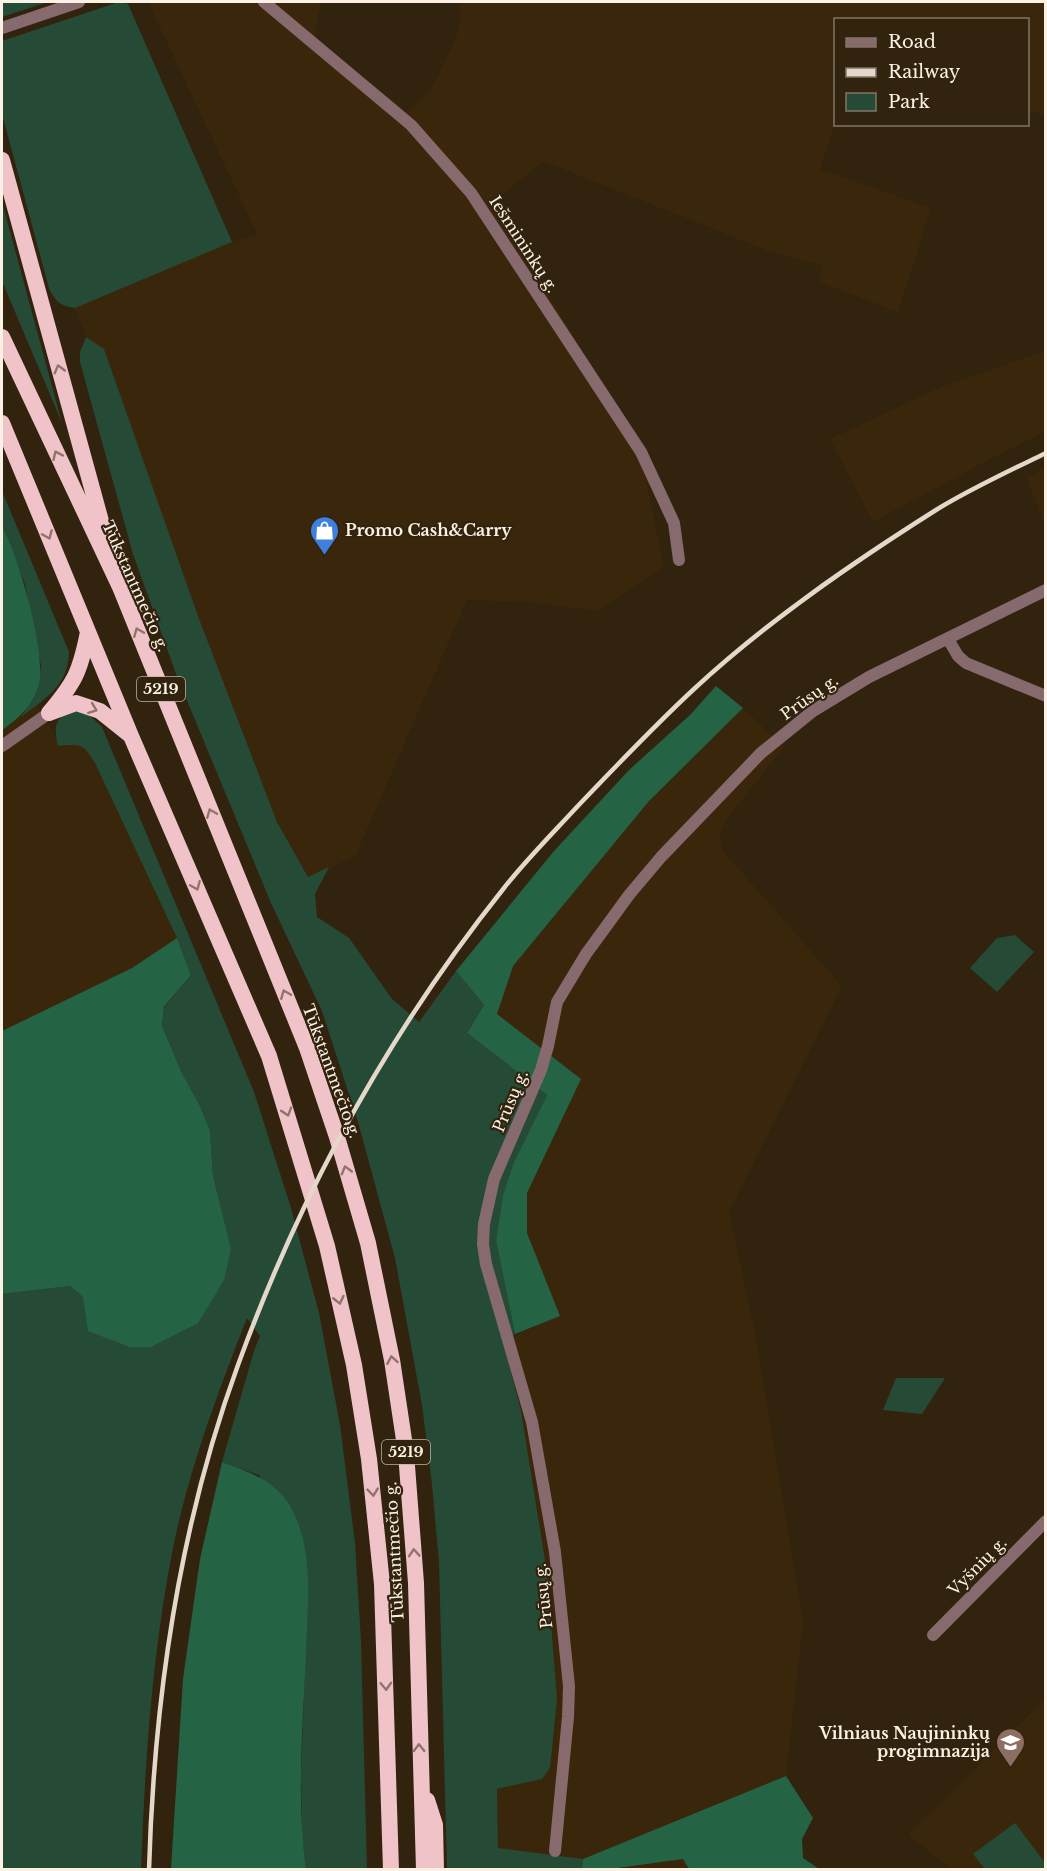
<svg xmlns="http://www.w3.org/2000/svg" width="1047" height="1871" font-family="'Libre Baskerville',serif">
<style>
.built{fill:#3a270b}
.green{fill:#254b36}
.forest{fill:#246445}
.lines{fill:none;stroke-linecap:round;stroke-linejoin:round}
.minor{stroke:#876a6e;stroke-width:12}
.trunk{stroke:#f0c3c9;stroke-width:16}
.rail{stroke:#e3d8ca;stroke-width:4.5}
.oneway{stroke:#91736c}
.labels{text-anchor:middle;stroke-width:4.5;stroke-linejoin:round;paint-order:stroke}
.shield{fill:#32230e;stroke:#bfb3a4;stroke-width:1.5}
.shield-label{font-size:15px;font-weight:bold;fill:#fbf1e4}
.street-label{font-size:16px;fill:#fbf1e4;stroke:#32230e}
.poi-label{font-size:16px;font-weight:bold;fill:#fbf1e4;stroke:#32230e;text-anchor:start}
</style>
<rect width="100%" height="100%" fill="#32230e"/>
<path class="built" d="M148,2H322L317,19L315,38L408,113L432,88L456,38L460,22V2H1045V115L1028,110V20H836L835,124L820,169L931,208L898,312L819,282L823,266L771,252L543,161L492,203L637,439L664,566L598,611L527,602L467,600L355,857L308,877L277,822L198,616L104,350L86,337L75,308L232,242L257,234Z
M1045,351V432L981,464L873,522L830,439L941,387Z
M1045,468V526L1027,478Z
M37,705L55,734L58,746L78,744L87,748L95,763L177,938L132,968L2,1031V730Z
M743,708L784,747L728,817L719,835L723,851L842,986L729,1212L758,1348L803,1624L786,1776L583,1859L498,1849L497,1789L541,1779L503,1340L560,1316L527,1233V1193L581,1079L497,1014L513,966L649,801Z
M1045,1699V1869H952L908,1835Z
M683,1859L689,1869L611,1870Z"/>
<path class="green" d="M2,2H48L2,17Z
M119,2L128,4L232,242L75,308C60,306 55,301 49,288L2,114V41Z
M2,202L62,423L2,281Z
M86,337L104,349L198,616L277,822L308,877L329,867L315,894L317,917L349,938L392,999L419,1022L456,971L484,1005L467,1033L547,1095L514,1162L496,1241L515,1334L503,1340L521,1411L547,1573L557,1699L550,1768L542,1779L497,1789L498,1848L583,1859L582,1869H447L439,1562L432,1484L422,1405L395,1258L358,1122L322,1011L271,903L176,674L133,554L80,362V352Z
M2,491L69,652C68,687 45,698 20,718L34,698L39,684L41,666L25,584L2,527Z
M76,710L87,713L102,727L254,1092L291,1208L319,1313L340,1425L355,1543L361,1641L367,1869H306L302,1837L301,1775L308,1593L259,1475L222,1462L254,1351L260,1336L247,1318C218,1392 189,1469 173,1548C152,1654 145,1761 141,1869H2V1294L70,1286L83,1297L231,1250L213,1176L210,1131L200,1106L182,1073L162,1026L164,1008L191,975L177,938L95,763C83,743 81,744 58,746C53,726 55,716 76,710Z
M1015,935L1034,952L997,992L970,968L997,938Z
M896,1378H945L922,1414L883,1410Z
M1015,1823L1045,1863V1869H985L973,1854Z"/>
<path class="forest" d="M2,527C18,553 47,655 39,684C34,705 18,719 2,730Z
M716,686L743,708L649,801L513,966L497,1014L581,1079L527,1193V1233L560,1316L515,1334L496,1241L503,1196L514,1162L547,1095L467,1033L484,1005L456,971L554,851L629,770L690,715Z
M177,938L191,975L164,1007L162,1026L182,1073L200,1106L210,1131L213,1176L231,1249L224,1280L198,1323L151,1347H130L88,1331L83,1297L70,1286L2,1294V1031L132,968Z
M222,1462C255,1474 282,1483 296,1518C314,1560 307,1610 306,1654C303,1726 296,1798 306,1869H171L183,1679L200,1559Z
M786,1776L813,1818L802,1839L803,1858L819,1869H689L683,1859L611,1869H582L583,1859Z"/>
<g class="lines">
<path class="minor" d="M264,2L411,125L471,193L641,452L674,523L679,560
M2,28L79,2
M948,639L958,656L966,663L1046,696
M2,746L49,713
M933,1635L1046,1521
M555,1851L568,1717L569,1686L555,1552L532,1422L486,1264L483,1244L484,1224L494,1179L541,1070L548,1046L557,1002L586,954L629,895L661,857L761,753L813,711L869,677L1046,590"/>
<path class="trunk" d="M2,160L107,543
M2,337L120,587L307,1048L337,1137L368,1243L392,1360L406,1453L416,1583L424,1870
M2,423L131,736L269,1056L327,1246L354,1365L369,1459L382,1584L391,1870
M49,713L76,703L100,711L130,735
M49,713C75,682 80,672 88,632
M427,1800L435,1825L436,1870"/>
<path class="rail" d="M149,1870C154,1700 179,1526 238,1365C301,1192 389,1032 504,888C526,860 551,835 575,809C614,768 653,727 694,689C766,622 852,563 936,510C970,489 1009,471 1046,453"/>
</g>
<defs><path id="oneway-chevron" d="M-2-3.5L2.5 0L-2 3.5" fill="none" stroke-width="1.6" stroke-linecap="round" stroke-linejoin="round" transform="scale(1.5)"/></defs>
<g class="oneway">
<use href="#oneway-chevron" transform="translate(59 369) rotate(-105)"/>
<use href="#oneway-chevron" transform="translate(57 455) rotate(-115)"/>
<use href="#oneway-chevron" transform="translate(48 535) rotate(67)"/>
<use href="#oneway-chevron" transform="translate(138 632) rotate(-112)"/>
<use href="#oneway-chevron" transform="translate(93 709) rotate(21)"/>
<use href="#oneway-chevron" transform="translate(211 813) rotate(-112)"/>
<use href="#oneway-chevron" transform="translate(196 886) rotate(67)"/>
<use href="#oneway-chevron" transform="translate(285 994) rotate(-112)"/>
<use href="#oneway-chevron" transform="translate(287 1112) rotate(73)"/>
<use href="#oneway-chevron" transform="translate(346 1170) rotate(-106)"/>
<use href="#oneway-chevron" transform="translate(339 1300) rotate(77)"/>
<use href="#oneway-chevron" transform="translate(392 1360) rotate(-100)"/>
<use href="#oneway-chevron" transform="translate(373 1492) rotate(84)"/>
<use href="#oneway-chevron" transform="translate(414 1553) rotate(-94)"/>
<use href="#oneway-chevron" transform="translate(386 1686) rotate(88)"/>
<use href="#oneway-chevron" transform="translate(419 1748) rotate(-91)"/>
</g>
<defs>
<symbol id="shop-pin" viewBox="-11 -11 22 30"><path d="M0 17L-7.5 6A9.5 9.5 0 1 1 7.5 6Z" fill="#3f7fe0" stroke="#32230e"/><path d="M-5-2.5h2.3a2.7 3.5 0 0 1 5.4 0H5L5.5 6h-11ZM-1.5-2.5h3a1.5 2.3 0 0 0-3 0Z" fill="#fff"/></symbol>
<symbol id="school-pin" viewBox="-11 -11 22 30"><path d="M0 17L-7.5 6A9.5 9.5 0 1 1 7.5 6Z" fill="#8d6e63" stroke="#32230e"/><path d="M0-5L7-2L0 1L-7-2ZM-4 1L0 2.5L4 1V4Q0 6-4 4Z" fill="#fff"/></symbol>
</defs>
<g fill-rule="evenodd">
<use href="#shop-pin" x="308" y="514" width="33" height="45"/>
<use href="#school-pin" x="994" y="1726" width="33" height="45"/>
</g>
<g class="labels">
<g class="shield">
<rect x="137" y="677" width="48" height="24" rx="4.5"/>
<rect x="382" y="1440" width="48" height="24" rx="4.5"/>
</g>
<g class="shield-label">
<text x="161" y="694">5219</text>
<text x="406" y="1457">5219</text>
</g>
<g class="street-label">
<text transform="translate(524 244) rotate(57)" y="6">Iešmininkų g.</text>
<text transform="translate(136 586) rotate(66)" y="6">Tūkstantmečio g.</text>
<text transform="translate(809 697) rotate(-35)" y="6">Prūsų g.</text>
<text transform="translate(332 1071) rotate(70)" y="6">Tūkstantmečio g.</text>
<text transform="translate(510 1101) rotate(-67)" y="6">Prūsų g.</text>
<text transform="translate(394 1552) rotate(-93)" y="6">Tūkstantmečio g.</text>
<text transform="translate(977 1566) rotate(-45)" y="6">Vyšnių g.</text>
<text transform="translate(543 1596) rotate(-96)" y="6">Prūsų g.</text>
</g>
<g class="poi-label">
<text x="345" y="536">Promo Cash&amp;Carry</text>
<text x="990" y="1739" text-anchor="end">Vilniaus Naujininkų<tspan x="990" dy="18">progimnazija</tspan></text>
</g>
</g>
<rect width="1047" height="1871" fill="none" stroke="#fbf1e4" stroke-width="6"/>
<rect x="834" y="18" width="195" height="108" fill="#32230e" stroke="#827564" stroke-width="1.5"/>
<rect x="846" y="38" width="30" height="9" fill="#876a6e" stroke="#827564" stroke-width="1.5"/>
<text x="888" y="48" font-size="18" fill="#fbf1e4">Road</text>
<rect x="846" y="68" width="30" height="9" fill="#e3d8ca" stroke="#827564" stroke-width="1.5"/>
<text x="888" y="78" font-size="18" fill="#fbf1e4">Railway</text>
<rect x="846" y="93" width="30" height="18" fill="#254b36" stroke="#827564" stroke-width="1.5"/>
<text x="888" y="108" font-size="18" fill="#fbf1e4">Park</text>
</svg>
